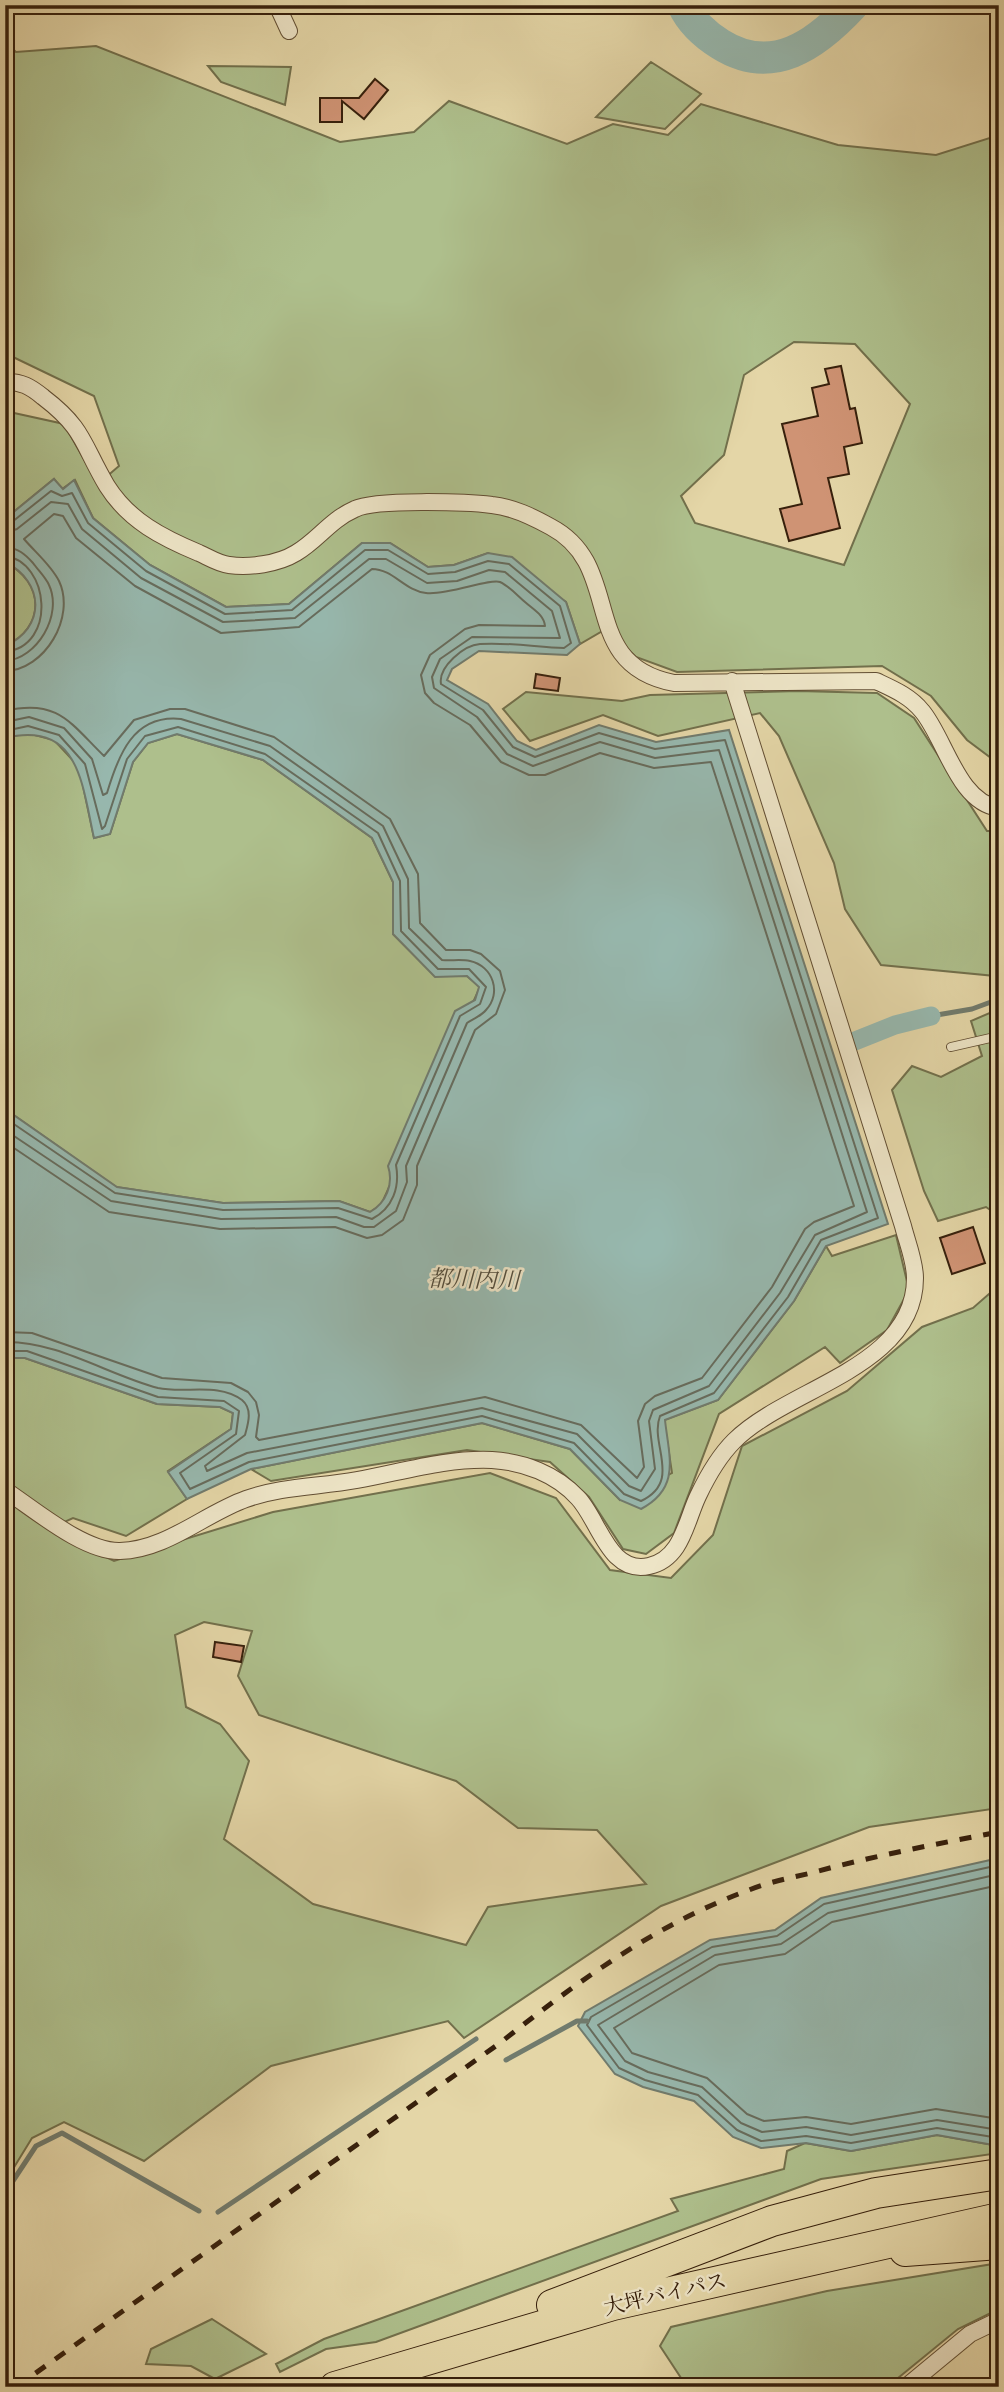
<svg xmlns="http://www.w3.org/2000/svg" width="1004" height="2392" font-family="Cardo,'Noto Serif JP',serif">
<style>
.green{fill:#aebf8c;stroke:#72704c;stroke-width:2;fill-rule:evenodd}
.water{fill:#97b8ae;stroke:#717b6d;stroke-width:2}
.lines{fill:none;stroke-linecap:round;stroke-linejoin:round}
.shore{stroke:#676c5d;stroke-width:2}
.stream{stroke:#717b6d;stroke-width:5}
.canal{stroke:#97b8ae;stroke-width:19}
.river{stroke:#97b8ae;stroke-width:32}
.building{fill:#cf9374;stroke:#37200c;stroke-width:2}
.lane-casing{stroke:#624e33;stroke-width:10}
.street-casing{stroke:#624e33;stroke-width:18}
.highway-casing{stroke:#37200c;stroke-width:32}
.lane{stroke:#ede4c6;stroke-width:8}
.street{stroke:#ede4c6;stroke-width:16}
.highway{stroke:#e4d6a7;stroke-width:30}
.rail{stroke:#37200c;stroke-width:5;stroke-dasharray:12 12;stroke-linecap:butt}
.labels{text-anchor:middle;stroke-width:5;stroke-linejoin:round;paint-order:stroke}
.street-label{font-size:21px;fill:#37200c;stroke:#ede4c6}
.water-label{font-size:23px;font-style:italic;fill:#544e3d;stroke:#ede4c6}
</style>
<rect width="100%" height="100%" fill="#e4d6a7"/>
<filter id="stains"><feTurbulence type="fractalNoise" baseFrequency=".00286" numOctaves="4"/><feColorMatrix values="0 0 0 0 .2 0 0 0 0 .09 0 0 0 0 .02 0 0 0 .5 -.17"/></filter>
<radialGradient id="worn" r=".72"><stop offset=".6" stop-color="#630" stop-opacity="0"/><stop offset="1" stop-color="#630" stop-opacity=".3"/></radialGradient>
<path class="green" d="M5,42L16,52L96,46L340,142L414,132L449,101L567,144L613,124L668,135L701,104L838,145L936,155L999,135V764L967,740L931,696L882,666L677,672L636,657L606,629L580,644L566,602L488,553L454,565L428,567L390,543H362L289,604L226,607L150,565L93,518L75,480L62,489L54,479L5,519V411L64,424L98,484L119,466L94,396L13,357L5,363ZM794,342L855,344L910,404L844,565L695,523L681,496L724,455L744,375Z
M651,62L701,94L665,129L596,117Z
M208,66L291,67L285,105L221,82Z
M5,562C45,582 46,628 5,646Z
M798,691L877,693L914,718L987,831H999V987L995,976L881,965L845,909L834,863L779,736L760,713L658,736L603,715L530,741L503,709L526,692L622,701L650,695Z
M27,733L54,740L79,767L94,838L110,834L133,762L148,743L177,734L263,760L372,838L393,882V934L435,976H467L480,987L381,1205L370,1212L339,1201L223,1203L116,1187L5,1109V738Z
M999,1009V1216L986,1207L938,1221L924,1191L892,1090L912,1066L941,1077L982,1056L971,1021Z
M896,1235L909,1290L887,1330L840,1363L825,1347L719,1414L674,1533L646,1554L623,1549L589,1497L550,1462L467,1450L271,1481L251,1469L482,1423L570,1449L620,1500L672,1473L664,1420L718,1400L794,1301L826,1246L832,1256Z
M999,1269V1808L869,1827L661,1906L464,2038L448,2021L271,2066L144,2161L64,2122L32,2138L5,2182V1358H25L157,1404L220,1407L233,1413L231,1429L168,1471L187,1499L126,1536L73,1518L49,1529L114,1561L273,1512L490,1473L556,1498L610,1570L671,1578L713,1535L742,1446L847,1391L922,1327L973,1308L997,1287ZM204,1622L252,1631L238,1676L259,1715L456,1781L518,1828L597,1830L646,1884L488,1907L466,1945L313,1904L224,1839L249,1761L220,1724L186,1707L175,1635Z
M937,2135L999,2146V2153L821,2179L376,2342L326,2349L280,2372L276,2364L324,2339L678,2211L671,2199L784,2169L787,2151L805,2143L851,2151Z
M999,2263V2309L958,2329L887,2387H687L660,2346L671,2327L827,2291Z
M212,2319L266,2354L215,2379L191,2366L146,2364L151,2349Z"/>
<path class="water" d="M54,479L63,489L74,480L93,518L150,565L226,607L289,604L362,543H390L428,567L454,565L488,553L512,557L566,602L580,644L567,655L479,651L452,669L447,680L488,704L517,741L536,750L599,725L656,742L729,730L888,1224L826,1246L794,1301L718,1400L665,1420C669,1457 681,1488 641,1509L620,1500L570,1449L482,1423L251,1469L187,1499L168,1472L231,1429L233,1413L220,1407L157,1404L25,1358H5V1109L117,1187L223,1203L339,1201L370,1212C386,1203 394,1184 388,1166L455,1011L475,1000L479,987L467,976L435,977L393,934V882L372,838L263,760L177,734L148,743L133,762L110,834L94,838C82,784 79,720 5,738V646C46,628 45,582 5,562V519Z
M999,1858V2146L937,2135L851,2151L806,2143L761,2148L733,2137L694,2101L643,2087L615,2074L578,2026L585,2012L710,1940L775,1930L821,1898Z"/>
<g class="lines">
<path class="shore" d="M5,524L12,522L51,491L62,496L72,493L88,523L146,571L225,614L292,610L365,550H388L428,574L455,572L488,561L509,564L560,606L571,643L564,648C537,647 507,642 480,644C464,645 438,667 441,684L483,710L513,747L535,757L599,733L655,749L725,740L878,1218L821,1240L788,1297L714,1393L660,1416C649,1444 683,1481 641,1501L624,1494L574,1443L482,1416L249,1462L190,1489L180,1473L236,1434L239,1411L224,1401L158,1397L27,1351H5
M5,533L17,529L51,502L68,504L82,529L141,578L223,622L295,618L369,559H386L427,583L457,581L489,570L505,572L552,611L560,638L472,637L440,659L432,677L434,688L477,717L507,754L533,766L600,742L655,758L719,750L867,1212L815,1235L780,1293L709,1386L653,1410L649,1421L655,1469L641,1491L629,1486L577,1434L482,1408L247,1453L207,1471L205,1466L245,1435C248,1424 253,1409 242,1400C218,1382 185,1394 158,1388C108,1375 58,1341 5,1342
M5,547C18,548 25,554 33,563C38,570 46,578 49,585C63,615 37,659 5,661
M5,556C49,561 58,646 5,652
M5,671C45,670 76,617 59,581C51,565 35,552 24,539L54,514L63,516L76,538L135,586L221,633L299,627L372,569C393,569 405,591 426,593C446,596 490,578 500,582C509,586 518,596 525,602C534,610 544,615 545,626L479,625L465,629L430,655L421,675L425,693L434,703L470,725L501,762L529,775H545L600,753L654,768L711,762L854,1206L814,1222L805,1229L772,1287L702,1378L655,1396L645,1404L638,1421L644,1467L637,1478L581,1425L485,1397L259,1440L256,1437L259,1415L256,1402L248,1392L231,1383L162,1378L32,1333L5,1332
M5,711C58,698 71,724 104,756L134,720L170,709H185L274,737L390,819L418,874L420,923L446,950H470L481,954L500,971L505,990L496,1014L475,1030L417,1166V1185L403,1220L382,1235L367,1238L335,1227L220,1229L109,1212L5,1142
M5,722L29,717L64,728L92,759L103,795L107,793C118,756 133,714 181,719L270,746L383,826L408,879L409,928L442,960C451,961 461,959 470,961C493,966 502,993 486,1010C481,1016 473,1019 467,1023L406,1166L407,1182L396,1211L374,1227H364L336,1217L221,1219L111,1201L5,1130
M5,731L28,726L59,735L85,764L102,829L105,826L127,759L145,736L178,727L265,754L378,833L400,881L401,931L438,969H469L486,987L480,1004L460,1016L396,1165C400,1187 393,1208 372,1219L338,1208L223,1210L115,1193L5,1118
M999,1865L824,1904L777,1936L712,1947L591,2017L587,2025L619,2068L645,2080L698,2095L737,2130L761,2141L806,2136L851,2143L937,2128L999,2138
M999,1874L828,1913L781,1944L715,1955L598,2025L625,2061L648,2072L702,2087L741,2123L762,2132L806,2127L851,2135L937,2120L999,2130
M999,1885L832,1922L785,1954L719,1965L614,2028L632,2053L707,2078L747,2114L764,2121L806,2117L851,2124L936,2109L999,2119"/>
<path class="stream" d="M931,1016L972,1009L999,999
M506,2060L577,2021H587
M5,2193L36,2146L62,2133L199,2211
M218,2212L476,2039"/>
<path class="canal" d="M855,1041L895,1025L931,1016"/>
<path class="river" d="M683,5C691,22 704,34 720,44C772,77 816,45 853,5"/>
</g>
<path class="building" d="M375,79L388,90L364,119L342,101V122H320V98H359Z
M841,366L850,409L855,408L862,443L844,447L849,474L828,478L840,528L789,541L780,509L802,504L782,424L818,416L812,388L829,384L825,369Z
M536,674L560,678L558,691L534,688Z
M973,1227L985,1263L952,1274L940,1238Z
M215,1642L244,1646L241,1662L213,1657Z"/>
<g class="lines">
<defs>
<path id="lane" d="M951,1047L999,1036"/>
<path id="street" d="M277,5L289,31
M5,382C21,381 31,387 43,397C85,429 82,444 107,486C129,521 163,538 199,553C208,557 219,564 229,565C249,568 278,564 296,553C318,540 330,520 355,509C375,499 467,502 492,505C513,507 533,517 551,527C626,567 576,664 674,683L876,681C893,689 910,696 922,711C945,738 958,803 999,808
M5,1490C34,1509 84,1552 120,1551C166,1550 204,1514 246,1499C282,1486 319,1487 357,1480C402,1472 446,1458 492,1460C524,1462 556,1474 578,1498C599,1520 609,1575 649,1566C682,1559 686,1521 698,1496C707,1477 719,1456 734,1441C788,1387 915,1368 915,1278C915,1261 907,1242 903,1226L732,681
M906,2387L970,2334L999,2320"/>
<path id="highway" d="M905,2251L999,2244
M552,2305L772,2221L876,2193L999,2174
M335,2387L613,2305L999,2218"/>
</defs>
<use href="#lane" class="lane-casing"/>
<use href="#street" class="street-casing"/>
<use href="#highway" class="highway-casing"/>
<use href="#lane" class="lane"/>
<use href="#street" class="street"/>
<use href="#highway" class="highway"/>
<path class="rail" d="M16,2387L500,2043C577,1982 656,1924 749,1890C769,1882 790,1878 811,1873C873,1856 936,1844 999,1832"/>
</g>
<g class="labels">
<g class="street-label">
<text transform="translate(665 2294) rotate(-13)" y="7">大坪バイパス</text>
</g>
<g class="water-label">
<text transform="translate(474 1279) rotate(1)" y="8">都川内川</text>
</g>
</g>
<rect width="1004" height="2392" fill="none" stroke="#e4d6a7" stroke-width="28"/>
<rect x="7" y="7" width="990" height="2378" fill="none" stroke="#37200c" stroke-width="3.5"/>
<rect x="14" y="14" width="976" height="2364" fill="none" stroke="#37200c" stroke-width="2"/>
<rect width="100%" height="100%" filter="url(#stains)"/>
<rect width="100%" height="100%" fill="url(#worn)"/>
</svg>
